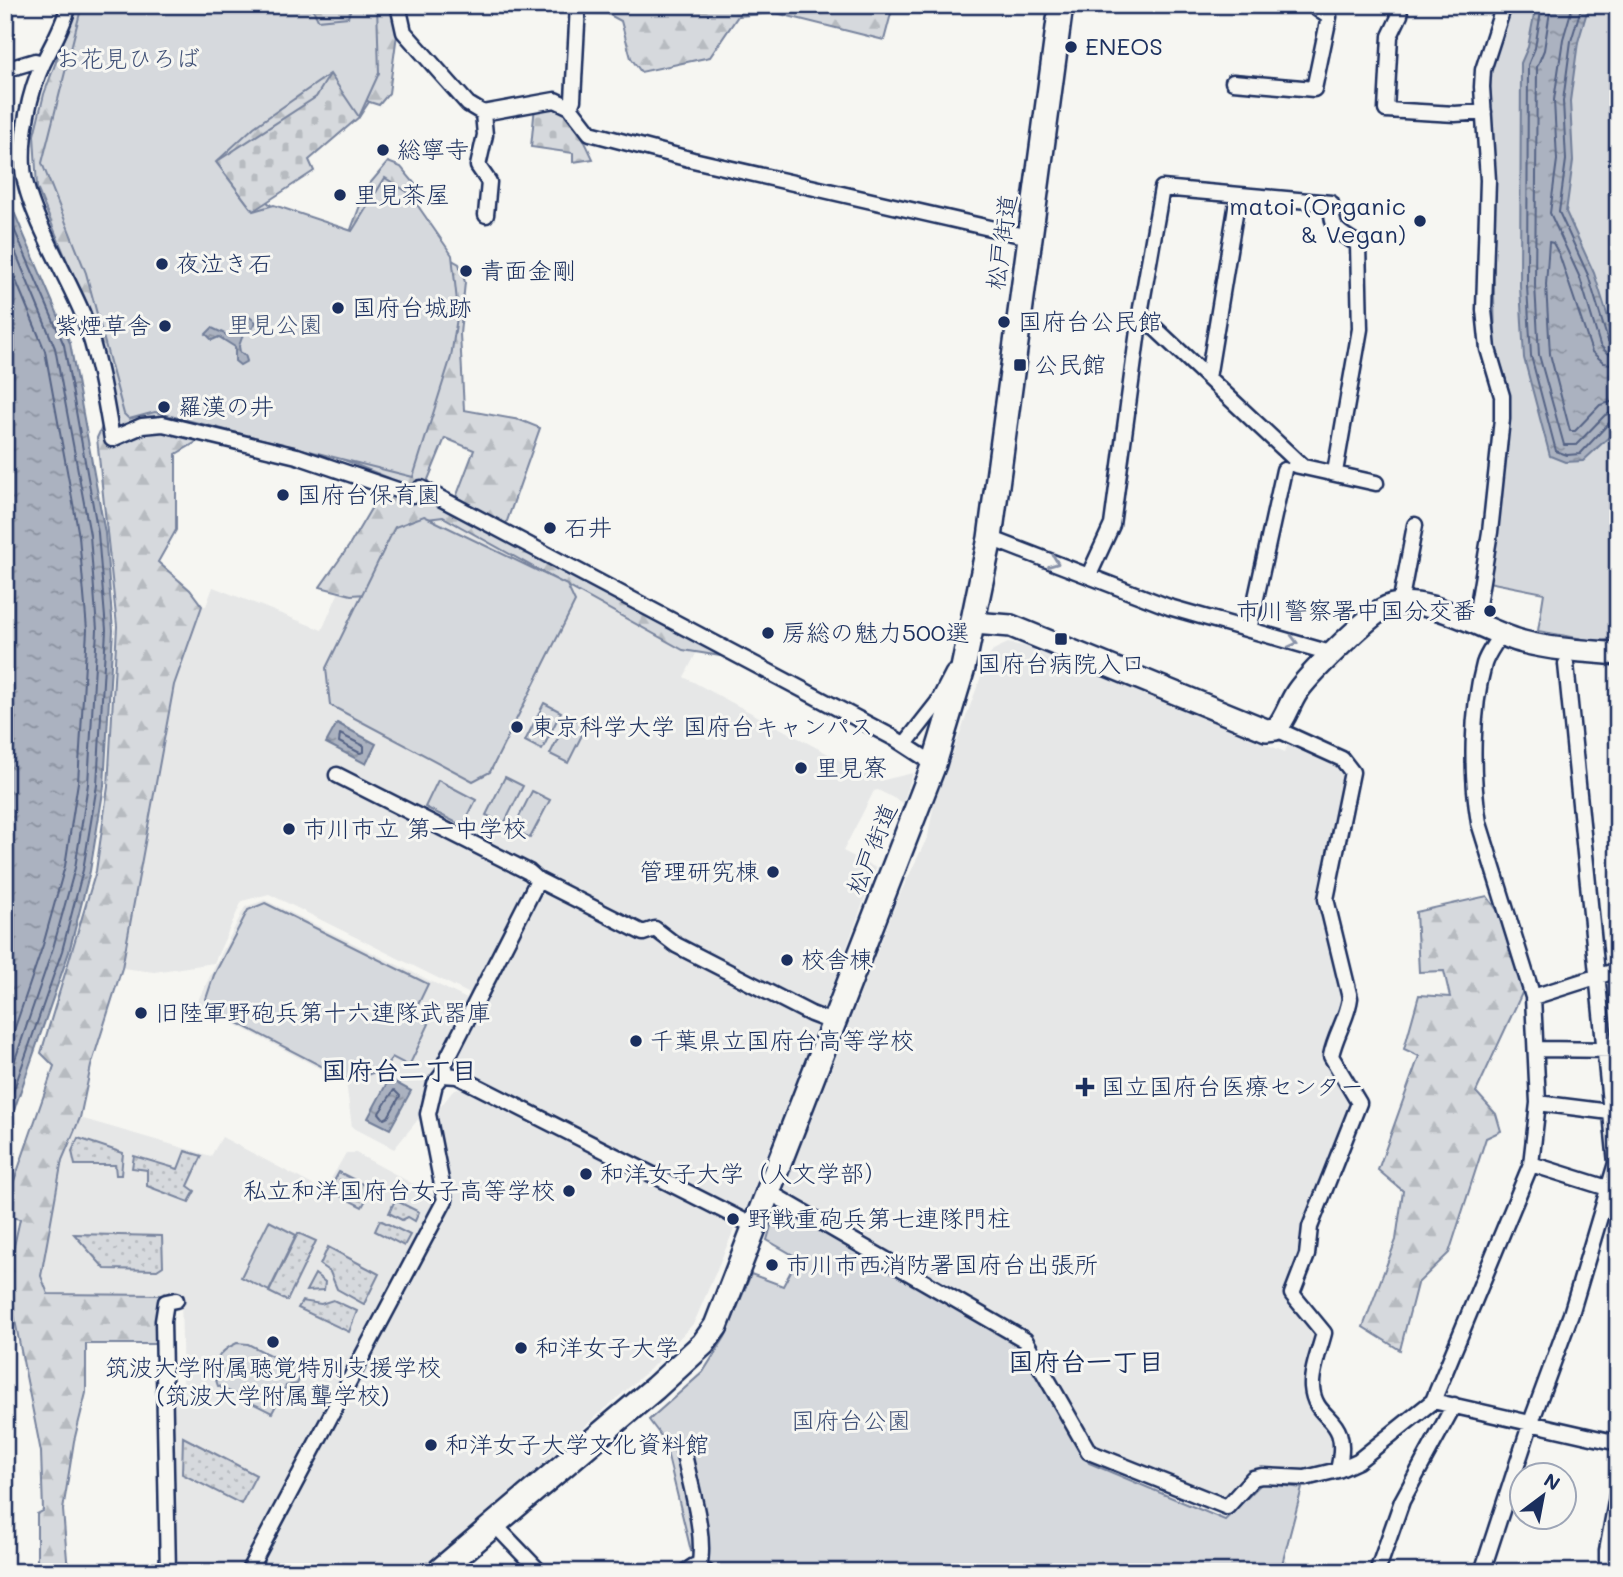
<svg xmlns="http://www.w3.org/2000/svg" width="1623" height="1577" font-family="Mali,'Klee One',sans-serif">
<style>
.built{fill:#e6e7e7}
.grass{fill:url(#grass-dots);stroke:#78849e;stroke-width:2}
.forest{fill:url(#forest-firs);stroke:#78849e;stroke-width:2;fill-rule:evenodd}
.cemetery{fill:url(#cemetery-stones);stroke:#78849e;stroke-width:2}
.park{fill:#d6d9dd;stroke:#78849e;stroke-width:2}
.water{fill:url(#water-ripples);stroke:#717e99;stroke-width:2}
.lines{fill:none;stroke-linecap:round;stroke-linejoin:round}
.shore{stroke:#556385;stroke-width:2}
.street-casing{stroke:#1b2f5e;stroke-width:19}
.secondary-casing{stroke:#1b2f5e;stroke-width:26}
.primary-casing{stroke:#1b2f5e;stroke-width:28}
.street{stroke:#f6f6f2;stroke-width:14}
.secondary{stroke:#f6f6f2;stroke-width:21}
.primary{stroke:#f6f6f2;stroke-width:23}
.oneway{stroke:#8892a8}
.poi-dot{fill:#1b2f5e;stroke:#f6f6f2;stroke-width:2.5}
.labels{text-anchor:middle;stroke-width:6;stroke-linejoin:round;paint-order:stroke}
.poi-label{font-size:24px;fill:#1b2f5e;stroke:#f6f6f2;text-anchor:start}
.park-label{font-size:24px;fill:#405177;stroke:#f6f6f2}
.street-label{font-size:24px;fill:#1b2f5e;stroke:#f6f6f2}
.neighbourhood-label{font-size:26px;font-weight:bold;fill:#1b2f5e;stroke:#f6f6f2}
</style>
<defs>
<pattern id="grass-dots" width="8" height="8" patternUnits="userSpaceOnUse" patternTransform="scale(1.75)"><rect width="8" height="8" fill="#d6d9dd"/><path d="M2 2h.1M6 6h.1" fill="none" stroke="#b7bbc0" stroke-width="1.8" stroke-linecap="round"/></pattern>
<pattern id="forest-firs" width="22" height="20" patternUnits="userSpaceOnUse" patternTransform="scale(1.75)"><rect width="22" height="20" fill="#d6d9dd"/><path d="M5 1l3.5 6h-7zM16 11l3.5 6h-7z" fill="#b7bbc0"/></pattern>
<pattern id="cemetery-stones" width="16" height="16" patternUnits="userSpaceOnUse" patternTransform="scale(1.75)"><rect width="16" height="16" fill="#d6d9dd"/><path d="M2 7V4a2 2 0 0 1 4 0v3zM10 15v-3a2 2 0 0 1 4 0v3z" fill="#b7bbc0"/></pattern>
<pattern id="water-ripples" width="26" height="14" patternUnits="userSpaceOnUse" patternTransform="scale(1.75)"><rect width="26" height="14" fill="#abb2c0"/><path d="M2 4q2-2 4 0t4 0M15 11q2-2 4 0t4 0" fill="none" stroke="#8a919f"/></pattern>
</defs>
<rect width="100%" height="100%" fill="#f6f6f2"/>
<filter id="ink" filterUnits="userSpaceOnUse"><feTurbulence type="fractalNoise" baseFrequency=".0143" numOctaves="2"/><feDisplacementMap in="SourceGraphic" scale="14" xChannelSelector="R" yChannelSelector="G"/><feConvolveMatrix kernelMatrix="1 2 1 2 8 2 1 2 1" color-interpolation-filters="sRGB"/></filter>
<g filter="url(#ink)">
<path class="built" d="M421,505L703,640L684,677L879,781L913,773L903,803L878,790L874,791L843,851L876,868L822,1014L677,942L666,929L656,923L636,925L528,878L529,886L474,996L269,894L242,901L214,963L154,972L122,968L174,685L202,606H206L213,587L322,630L376,508Z
M1008,643L1033,648L1285,752L1289,741L1337,760L1344,768L1347,778L1322,899L1345,997L1344,1009L1332,1030L1326,1051L1356,1103L1288,1298L1314,1328L1317,1342L1306,1393L1334,1435V1462L1306,1474L1264,1471L1245,1475L1222,1505L1090,1449L1029,1335L783,1192L898,898L928,836L934,803L986,663L993,650Z
M539,884L644,938L656,937L819,1021L745,1211L741,1213L451,1064Z
M265,900L471,1001L432,1076L426,1095L425,1111L394,1149L352,1127L346,1082L196,1004L245,907Z
M467,1084L725,1217L735,1227L694,1323L650,1369L420,1572H254L449,1203L434,1115L452,1092Z
M80,1118L211,1156L222,1137L324,1191L346,1153H356L439,1198L244,1572H172L168,1390L183,1389L181,1295L48,1294L41,1276L62,1160Z"/>
<path class="grass" d="M78,1138L123,1153L121,1175H116L115,1165H75L72,1151Z
M185,1151L202,1156L188,1186L195,1191L189,1202L147,1186V1170L132,1168L134,1156L178,1169Z
M339,1172L372,1189L362,1207L329,1190Z
M395,1200L419,1212L415,1221L408,1217L402,1220L389,1213Z
M380,1220L410,1235L404,1246L375,1231Z
M298,1233L316,1241L287,1301L269,1292Z
M74,1234L162,1236L163,1266L157,1270L105,1269Z
M328,1247L379,1274L364,1304L337,1289L330,1272L320,1265Z
M315,1274L325,1282L324,1290L306,1291Z
M333,1300L357,1311L349,1332L298,1308L302,1301L321,1304Z
M183,1437L256,1475L241,1504L182,1474Z"/>
<path class="forest" d="M77,5H401L389,93L379,105L335,91L261,196L291,224L347,240L367,187L388,162L401,167L420,190L414,223L431,248L459,264L465,282L460,334L464,410L520,420L540,428L506,524L723,639L721,656L683,650L443,517L411,521L366,594L351,595L320,587L349,546L389,478L205,404L198,441L176,454V530L158,562L190,590L202,606L174,685L122,968L91,1066L80,1118L62,1160L41,1276L48,1294L163,1295L160,1344H86V1393L74,1441L63,1510L68,1572H37V1514L43,1511L41,1452L13,1310L5,1305V1287L20,1219L6,1216L7,1201L54,1066L41,1053L96,871L108,787L117,626L97,438L103,425L93,378L83,300L37,188L34,135L44,94ZM445,438L474,450L455,500L427,482Z
M583,5H885L892,10L884,40L776,13L738,16L710,57L641,72L631,58L621,21L608,14L582,13Z
M1487,896L1500,914L1523,991L1476,1092L1496,1114L1501,1131L1486,1138L1449,1253L1417,1284L1400,1350L1363,1327L1396,1240L1403,1191L1378,1170L1419,1056L1404,1049L1419,995L1450,997L1444,971L1419,972L1416,912Z"/>
<path class="cemetery" d="M330,74L369,102L359,117L309,160L314,171L253,211L216,162L316,97Z
M552,105C575,118 582,135 593,159L573,162V153L531,147L535,106Z"/>
<path class="park" d="M82,5H311L318,20L348,17L352,5H377L379,73L359,117L330,74L254,127L216,162L253,211L274,205L352,231L385,178L409,193L452,255L458,311L451,357L413,477L155,412L129,419L124,414L86,273L42,163Z
M1511,5H1618V637L1600,642L1538,631L1544,593L1488,582L1510,415L1506,380L1495,347L1490,71Z
M424,516L567,585L575,602L490,772L473,781L330,705L326,668L395,527Z
M544,703L561,712L542,750L525,741Z
M569,716L587,725L568,763L550,754Z
M505,777L523,786L504,824L486,815Z
M438,780L476,800L463,826L425,807Z
M532,791L550,800L530,838L513,829Z
M265,903L428,984L413,1015L429,1024L409,1066L392,1057L383,1073L378,1071L350,1081L217,1012L206,999L214,975L248,910Z
M777,1205L1020,1344L1089,1463L1225,1520L1262,1483L1302,1488L1280,1572H706L691,1551L664,1440L649,1420L703,1372L725,1337L751,1274L783,1286L798,1258L767,1240Z
M269,1221L296,1235L269,1291L241,1277Z
M237,1343L248,1344L303,1372L297,1384L286,1386L272,1413L218,1386C210,1364 217,1352 237,1343Z"/>
<path class="water" d="M1536,5H1589L1578,42L1570,101L1573,161L1566,212L1594,273L1618,349V422L1610,436L1583,461L1565,462L1550,456L1524,358L1520,286L1521,63L1528,47Z
M5,191L70,343L105,533L113,630L104,786L90,871L69,952L5,1136Z
M248,316L256,322L252,329H245L239,346L240,352L245,355L247,361L240,365L235,361V347L219,337L212,340L206,334L212,328L227,335L233,331L238,332L243,326L242,319Z
M337,723L376,744L366,764L326,743Z
M389,1079L411,1091L390,1129L368,1118Z"/>
<g class="lines">
<path class="shore" d="M1542,5L1535,48L1528,65L1527,286L1531,356L1556,451L1567,455L1580,454L1610,422L1618,420
M1551,5L1544,50L1537,67L1535,285L1539,355L1564,445H1576L1605,415L1618,411
M1573,5L1563,39L1554,100L1557,160L1550,213L1580,278L1600,345L1607,353L1618,355
M1582,5L1571,41L1563,101L1566,160L1559,212L1588,275L1608,341L1618,346
M5,208L64,345L98,533L106,630L97,785L83,870L62,951L5,1115
M5,227L55,348L90,535L97,630L88,784L75,868L53,948L5,1089
M5,254L45,351L79,536L87,630L78,782L65,866L43,945L5,1057
M1618,365L1604,363L1592,352L1559,254L1553,243L1549,242L1546,285L1550,354L1570,431H1575L1600,405L1618,400
M340,734L364,746V752L360,753L339,742Z
M394,1090L400,1096L388,1117L384,1119L379,1113Z"/>
<defs>
<path id="street" d="M69,5C63,27 53,43 43,63C29,93 21,135 23,167C25,207 67,275 83,315C98,355 105,397 112,439L142,426L163,424L297,456L412,495L418,494L421,488L894,738L934,764
M398,5L404,32L468,104L483,113L555,100L570,107L590,133L693,160L1029,237
M1393,5L1400,15L1390,36L1386,110L1455,114L1484,112
M5,70L35,61L43,63
M1233,82L1314,89L1329,17L1312,5
M570,107L573,100L578,5
M483,113L485,135L478,166L489,182L486,215
M1140,314L1302,466
M1208,378L1238,196
M1295,465L1376,483
M990,538L1169,607L1334,654
M1089,575L1112,525L1141,308L1162,188L1331,203C1332,232 1336,230 1358,244L1360,329L1335,472
M1400,604L1415,525
M1475,623L1490,532L1502,419V396L1488,349L1484,310L1488,180L1482,87L1483,70L1504,5
M1249,630L1284,470
M1276,729L1342,759L1352,772L1326,899L1350,998C1348,1017 1335,1035 1331,1056L1359,1103L1310,1227L1307,1255L1292,1294L1324,1333C1320,1349 1311,1371 1312,1387C1315,1425 1352,1412 1338,1470
M905,744L938,702L953,673
M337,775L529,872L538,880
M1533,997L1618,970
M1537,1049L1618,1050
M447,1074L444,1065L538,880L643,933L655,929L676,945L811,1014L832,1022
M1538,1103L1618,1113
M1531,1164L1617,1191
M767,1191L1025,1340L1089,1452L1227,1507L1253,1478L1262,1476L1305,1478L1338,1470L1358,1461L1433,1401L1531,1164L1538,1103L1533,997L1479,823C1471,774 1471,712 1484,664C1487,654 1495,644 1500,635
M1433,1401L1618,1443
M683,1449C689,1482 707,1535 699,1567
M494,1524L540,1572
M168,1572L163,1321L166,1302L176,1300
M248,1572L445,1200L428,1114L435,1084L442,1075L457,1076L754,1226
M685,1572L694,1566L707,1572
M1377,1572L1402,1501L1454,1405
M1482,1572L1531,1422L1571,1314L1616,1163L1566,664
M1607,1572V1551L1618,1491"/>
<path id="secondary" d="M974,623L1011,626L1266,730L1276,729C1286,718 1289,704 1297,692C1309,674 1363,622 1381,610C1419,587 1485,632 1523,642C1555,650 1585,651 1618,654"/>
<path id="primary" d="M438,1572L655,1388L703,1344L716,1326L934,764L963,668L990,538L1061,5"/>
</defs>
<use href="#street" class="street-casing"/>
<use href="#secondary" class="secondary-casing"/>
<use href="#primary" class="primary-casing"/>
<use href="#street" class="street"/>
<use href="#secondary" class="secondary"/>
<use href="#primary" class="primary"/>
</g>
<defs><path id="oneway-chevron" d="M-2-3.5L2.5 0L-2 3.5" fill="none" stroke-width="1.6" stroke-linecap="round" stroke-linejoin="round" transform="scale(1.75)"/></defs>
<g class="oneway">
<use href="#oneway-chevron" transform="translate(1054 562) rotate(21)"/>
<use href="#oneway-chevron" transform="translate(1293 642) rotate(14)"/>
</g>
</g>
<g class="poi-dot">
<circle cx="1071" cy="47" r="7"/>
<circle cx="383" cy="150" r="7"/>
<circle cx="340" cy="195" r="7"/>
<circle cx="1420" cy="221" r="7"/>
<circle cx="162" cy="264" r="7"/>
<circle cx="466" cy="271" r="7"/>
<circle cx="338" cy="308" r="7"/>
<circle cx="1004" cy="322" r="7"/>
<circle cx="165" cy="326" r="7"/>
<rect x="1013" y="358" width="14" height="14" rx="3.5"/>
<circle cx="164" cy="407" r="7"/>
<circle cx="283" cy="495" r="7"/>
<circle cx="550" cy="528" r="7"/>
<circle cx="1490" cy="611" r="7"/>
<circle cx="768" cy="633" r="7"/>
<rect x="1054" y="632" width="14" height="14" rx="3.5"/>
<circle cx="517" cy="727" r="7"/>
<circle cx="801" cy="768" r="7"/>
<circle cx="289" cy="829" r="7"/>
<circle cx="773" cy="872" r="7"/>
<circle cx="787" cy="960" r="7"/>
<circle cx="141" cy="1013" r="7"/>
<circle cx="636" cy="1041" r="7"/>
<path d="M1081.5 1076.5h7v7h7v7h-7v7h-7v-7h-7v-7h7z"/>
<circle cx="586" cy="1174" r="7"/>
<circle cx="569" cy="1191" r="7"/>
<circle cx="733" cy="1219" r="7"/>
<circle cx="772" cy="1265" r="7"/>
<circle cx="273" cy="1342" r="7"/>
<circle cx="521" cy="1348" r="7"/>
<circle cx="431" cy="1445" r="7"/>
</g>
<g class="labels">
<g class="poi-label">
<text x="1085" y="55">ENEOS</text>
<text x="397" y="158">総寧寺</text>
<text x="354" y="203">里見茶屋</text>
<text x="1406" y="215" text-anchor="end">matoi (Organic<tspan x="1406" dy="28">&amp; Vegan)</tspan></text>
<text x="176" y="272">夜泣き石</text>
<text x="480" y="279">青面金剛</text>
<text x="352" y="316">国府台城跡</text>
<text x="1018" y="330">国府台公民館</text>
<text x="151" y="334" text-anchor="end">紫煙草舎</text>
<text x="1034" y="373">公民館</text>
<text x="178" y="415">羅漢の井</text>
<text x="297" y="503">国府台保育園</text>
<text x="564" y="536">石井</text>
<text x="1476" y="619" text-anchor="end">市川警察署中国分交番</text>
<text x="782" y="641">房総の魅力500選</text>
<text x="1061" y="672" text-anchor="middle">国府台病院入口</text>
<text x="531" y="735">東京科学大学 国府台キャンパス</text>
<text x="815" y="776">里見寮</text>
<text x="303" y="837">市川市立 第一中学校</text>
<text x="759" y="880" text-anchor="end">管理研究棟</text>
<text x="801" y="968">校舎棟</text>
<text x="155" y="1021">旧陸軍野砲兵第十六連隊武器庫</text>
<text x="650" y="1049">千葉県立国府台高等学校</text>
<text x="1101" y="1095">国立国府台医療センター</text>
<text x="600" y="1182">和洋女子大学（人文学部）</text>
<text x="555" y="1199" text-anchor="end">私立和洋国府台女子高等学校</text>
<text x="747" y="1227">野戦重砲兵第七連隊門柱</text>
<text x="786" y="1273">市川市西消防署国府台出張所</text>
<text x="535" y="1356">和洋女子大学</text>
<text x="273" y="1376" text-anchor="middle">筑波大学附属聴覚特別支援学校<tspan x="273" dy="28">(筑波大学附属聾学校)</tspan></text>
<text x="445" y="1453">和洋女子大学文化資料館</text>
</g>
<g class="park-label">
<text x="128" y="67">お花見ひろば</text>
<text x="275" y="333">里見公園</text>
<text x="851" y="1429">国府台公園</text>
</g>
<g class="street-label">
<text transform="translate(1002 242) rotate(-82)" y="8">松戸街道</text>
<text transform="translate(872 849) rotate(-68)" y="8">松戸街道</text>
</g>
<g class="neighbourhood-label">
<text x="399" y="1080">国府台二丁目</text>
<text x="1086" y="1371">国府台一丁目</text>
</g>
</g>
<rect width="1623" height="1577" fill="none" stroke="#f6f6f2" stroke-width="28"/>
<rect x="14" y="14" width="1595" height="1549" fill="none" stroke="#1b2f5e" stroke-width="2.5" filter="url(#ink)"/>
<g transform="translate(1543 1496) rotate(32)"><circle r="33" fill="#f6f6f2" stroke="#9ea6b7" stroke-width="2"/>
<path d="M0-5L12 26L0 18L-12 26Z" fill="#1b2f5e"/>
<text y="-10" font-size="19" font-weight="bold" text-anchor="middle" fill="#1b2f5e">N</text>
</g>
</svg>
